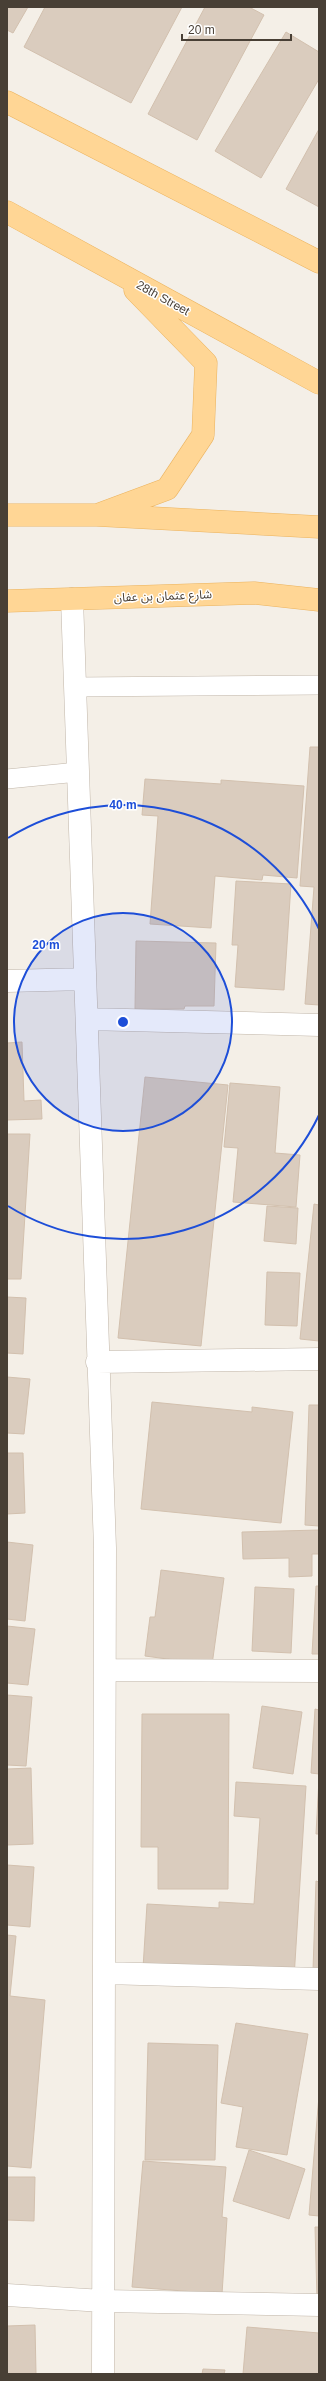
<svg xmlns="http://www.w3.org/2000/svg" width="326" height="2381" font-family="Helvetica,'Noto Sans Arabic',sans-serif">
<style>
.building{fill:#daccbe;stroke:#d2c0ae}
.lines{fill:none;stroke-linecap:round;stroke-linejoin:round}
.lane-casing{stroke:#c1b6a9;stroke-width:20}
.street-casing{stroke:#c1b6a9;stroke-width:23}
.primary-casing{stroke:#ebb35e;stroke-width:23}
.lane{stroke:#fff;stroke-width:19}
.street{stroke:#fff;stroke-width:22}
.primary{stroke:#ffd695;stroke-width:22}
.ring{fill:none;stroke:#1d4ed8;stroke-width:2}
.labels{text-anchor:middle;stroke-width:3;stroke-linejoin:round;paint-order:stroke}
.street-label{font-size:12px;fill:#483f35;stroke:#fff}
.centre{fill:#1d4ed8;stroke:#fff;stroke-width:2}
.ring-label{font-size:12px;text-anchor:middle;font-weight:bold;fill:#1d4ed8;stroke:#fff;stroke-width:3;stroke-linejoin:round;paint-order:stroke}
</style>
<rect width="100%" height="100%" fill="#f4efe7"/>
<path class="building" d="M7,7H28L13,33L7,30Z
M45,7H182L131,103L24,47Z
M205,7H249L264,15L197,140L148,114Z
M286,32L319,52V79L261,178L215,151Z
M319,129V207L286,189Z
M310,747H319V1005L305,1004L314,887L300,886Z
M145,779L221,784V780L304,786L297,878L263,875L262,880L215,876L211,928L150,924L158,816L142,815Z
M236,881L291,884L284,990L235,987L238,945H232Z
M136,941L216,943L214,1006H185L184,1009H135Z
M22,1042L24,1101L41,1100L42,1119L7,1120V1043Z
M145,1077L228,1085L201,1346L118,1338Z
M230,1083L280,1087L275,1153L300,1155L296,1207L233,1202L238,1148L224,1147Z
M7,1134H30L21,1279H7Z
M314,1204L319,1205V1341L300,1339Z
M267,1206L298,1208L296,1244L264,1241Z
M267,1272L300,1273L297,1326L265,1325Z
M7,1297L26,1298L23,1354L7,1353Z
M7,1377L30,1379L24,1434L7,1433Z
M152,1402L252,1412V1407L293,1412L281,1523L141,1509Z
M309,1405H319V1526L305,1525Z
M7,1453H23L25,1513L7,1514Z
M319,1530V1554H312V1576L289,1577V1558L243,1559L242,1532Z
M7,1542L33,1545L25,1621L7,1619Z
M161,1570L224,1578L212,1665L145,1656L150,1617H155Z
M316,1586H319V1654H312Z
M255,1587L294,1589L291,1653L252,1651Z
M7,1626L35,1629L28,1685L7,1683Z
M7,1695L32,1697L26,1766L7,1765Z
M262,1706L302,1712L293,1774L253,1768Z
M315,1709L319,1710V1774L311,1773Z
M142,1714H229L228,1889H158V1847H141Z
M31,1768L33,1844L7,1845V1769Z
M319,1779V1834H316Z
M236,1782L306,1786L294,1978L143,1968L147,1904L219,1908V1902L254,1904L260,1818L234,1816Z
M7,1865L34,1867L30,1927L7,1925Z
M316,1881L319,1882V1970H313Z
M7,1935L16,1936L10,1996L45,2000L31,2168L7,2166Z
M236,2023L308,2034L287,2155L236,2147L243,2107L221,2103Z
M148,2043L218,2045L215,2160H145Z
M319,2096V2216L309,2215Z
M249,2150L305,2169L289,2219L233,2201Z
M143,2161L226,2167L222,2217L227,2218L222,2294L132,2287Z
M7,2177H35L34,2221L7,2220Z
M315,2227H319V2299H317Z
M35,2325L36,2374H7V2326Z
M247,2327L319,2333V2374H243Z
M203,2369L225,2370L224,2374H202Z"/>
<g class="lines">
<defs>
<path id="lane" d="M75,687L319,685
M7,779L78,772"/>
<path id="street" d="M72,599L105,1548L103,2374
M7,981L85,979
M87,1019L319,1025
M97,1362L319,1359
M105,1670L319,1671
M105,1973L319,1979
M7,2295L103,2301L319,2305"/>
<path id="primary" d="M7,102L319,262
M7,212L319,383
M7,515H97L319,527
M97,515L167,489L203,435L206,363L135,290
M7,601L254,593L319,600"/>
</defs>
<use href="#lane" class="lane-casing"/>
<use href="#street" class="street-casing"/>
<use href="#primary" class="primary-casing"/>
<use href="#lane" class="lane"/>
<use href="#street" class="street"/>
<use href="#primary" class="primary"/>
</g>
<circle cx="123" cy="1022" r="109" fill="#1d4ed8" fill-opacity=".12"/>
<g class="ring">
<circle cx="123" cy="1022" r="109"/>
<path d="M319 1115A217 217 0 0 1 8 1206M8 838A217 217 0 0 1 319 929"/>
</g>
<g class="labels">
<g class="street-label">
<text transform="translate(163 298) rotate(29)" y="4">28th Street</text>
<text transform="translate(163 596) rotate(-2)" y="4">شارع عثمان بن عفان</text>
</g>
</g>
<circle cx="123" cy="1022" r="6" class="centre"/>
<g class="ring-label">
<text x="123" y="809">40 m</text>
<text x="46" y="949">20 m</text>
</g>
<rect width="326" height="2381" fill="none" stroke="#483f35" stroke-width="16"/>
<path d="M182 34v6h109v-6" fill="none" stroke="#483f35" stroke-width="2"/>
<text x="188" y="34" font-size="12" fill="#483f35" stroke="#ffffff" stroke-width="3" paint-order="stroke">20 m</text>
</svg>
